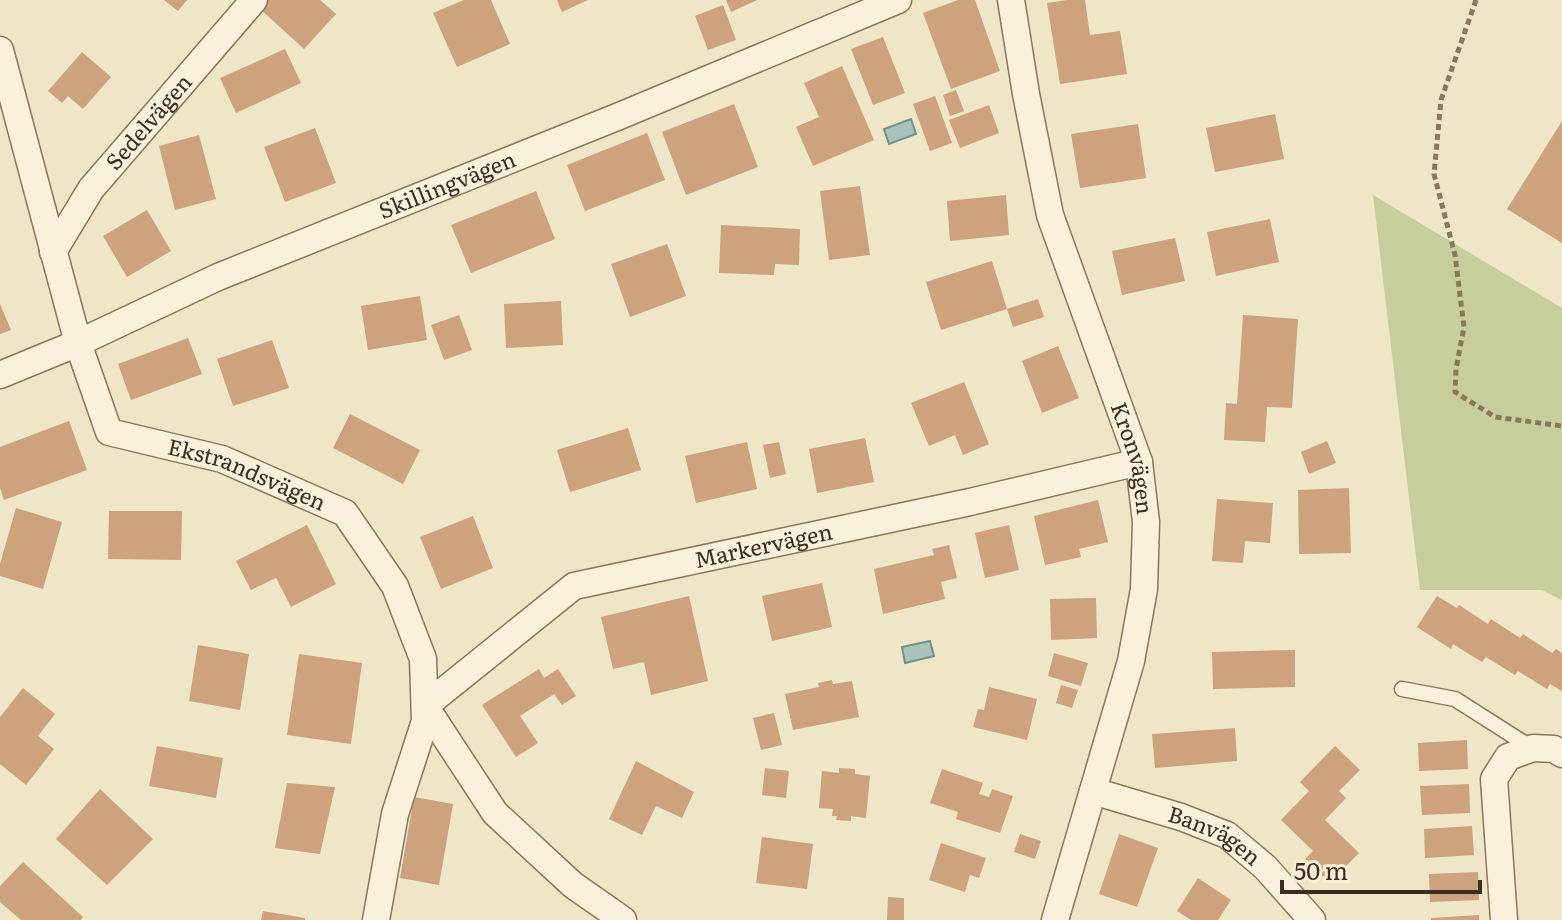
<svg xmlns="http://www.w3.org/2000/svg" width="1562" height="920" font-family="Literata,serif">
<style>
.green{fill:#c6ce9b}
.water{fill:#a9c3bc;stroke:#6f928a;stroke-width:2}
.building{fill:#cda27d}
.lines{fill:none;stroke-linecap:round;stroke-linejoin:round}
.lane-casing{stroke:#8b775c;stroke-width:17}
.street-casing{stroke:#8b775c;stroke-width:29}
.path{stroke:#8b775c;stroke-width:5;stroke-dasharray:6 4;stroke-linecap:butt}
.lane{stroke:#f9f1db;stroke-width:14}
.street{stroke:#f9f1db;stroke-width:26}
.labels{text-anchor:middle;stroke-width:6;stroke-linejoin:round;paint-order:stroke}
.street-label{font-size:22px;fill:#3b2e20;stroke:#f6eed7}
</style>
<rect width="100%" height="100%" fill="#efe5c7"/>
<path class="green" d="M1373,195L1562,308V600L1542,590H1420Z"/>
<path class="water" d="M911,119L916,134L889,144L884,129Z
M930,641L934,656L905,663L902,647Z"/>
<path class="building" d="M164,0H187L178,11Z
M266,0H320L336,14L304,49L259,8Z
M464,0H491L510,44L457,67L433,13Z
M557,0H588L562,12Z
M726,0H757L731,12Z
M958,0H975L1000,71L951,89L923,13Z
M1067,0H1085L1090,35L1120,31L1127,74L1060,84L1047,3Z
M723,5L736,40L708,50L695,16Z
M883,37L905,93L873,105L851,49Z
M285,49L301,83L236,113L220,78Z
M82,52L111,77L83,109L68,96L62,103L48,91Z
M842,66L874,140L813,166L796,127L819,117L804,83Z
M956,90L964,111L950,116L943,95Z
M935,96L952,143L930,151L913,104Z
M734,104L758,167L686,195L662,132Z
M989,105L999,133L960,148L949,120Z
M1275,114L1284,159L1215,172L1206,128Z
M1562,121V243L1507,209Z
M1138,124L1146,178L1080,188L1071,134Z
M315,128L336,183L285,202L264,147Z
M647,133L665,180L585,211L567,165Z
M199,135L216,199L175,210L159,146Z
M860,186L870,255L829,260L820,191Z
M536,191L555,239L471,273L451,225Z
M1006,195L1009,235L950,241L947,201Z
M147,210L171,251L127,277L103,236Z
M1270,219L1279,262L1216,276L1207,232Z
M721,225L800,229L799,265L775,264L774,275L719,273Z
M1175,238L1185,281L1122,295L1112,251Z
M667,244L686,296L630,317L611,264Z
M992,261L1007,309L941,330L926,282Z
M420,296L427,340L368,350L361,306Z
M1038,299L1044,317L1013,327L1007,309Z
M561,301L563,345L506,348L504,304Z
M0,304L11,330L0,334Z
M459,315L472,350L444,360L431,325Z
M1243,315L1298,319L1292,408L1267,407L1265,442L1224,440L1226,403L1237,404Z
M188,338L202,374L131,400L118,364Z
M272,340L289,388L233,406L217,359Z
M1058,346L1079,398L1042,413L1022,361Z
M964,382L989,444L963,455L955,435L929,446L911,403Z
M350,414L420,450L403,484L333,448Z
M69,421L87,470L4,500L0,488V447Z
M628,428L641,470L570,492L557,450Z
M865,438L874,482L817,493L809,449Z
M1327,441L1336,463L1309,474L1301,452Z
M747,442L757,489L696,503L685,456Z
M779,442L786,474L770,478L763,445Z
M1349,488L1351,553L1299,554L1298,490Z
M1217,499L1273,503L1270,543L1245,541L1243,563L1212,561Z
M1098,500L1108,542L1079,549L1081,557L1045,565L1034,516Z
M16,508L62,522L43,589L0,576V564Z
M109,511H182L181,560L108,559Z
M473,516L493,568L441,589L420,537Z
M307,525L336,584L291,607L276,578L251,590L236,561Z
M1009,525L1019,570L985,578L975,533Z
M949,545L957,578L941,582L945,599L883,614L874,569L934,555L932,549Z
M822,583L832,627L772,641L762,596Z
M689,596L708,681L651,695L644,662L613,669L601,617Z
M1437,596L1457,608L1459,605L1488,624L1491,619L1520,638L1523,634L1552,653L1556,649L1562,653V691L1550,684L1547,689L1518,671L1515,675L1486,657L1482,662L1453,644L1451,649L1417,627Z
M1096,598L1097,638L1051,640L1050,599Z
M198,645L249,654L240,710L189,701Z
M1295,650V687L1213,689L1212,652Z
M1054,653L1088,663L1081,686L1048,676Z
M299,654L362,663L351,744L287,735Z
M539,669L544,678L558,669L576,696L562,705L554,694L520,716L538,743L516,757L482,705Z
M832,680L833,684L852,681L859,717L793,730L785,694L819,687L818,683Z
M1061,685L1078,690L1072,708L1056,703Z
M989,687L1037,699L1027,740L973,727L978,709L984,710Z
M23,688L55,714L38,736L54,749L26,785L0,764V717Z
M774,713L782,745L761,750L753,718Z
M1235,728L1237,761L1155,768L1152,734Z
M1467,740L1468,769L1419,771L1418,743Z
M157,746L223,758L216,798L149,786Z
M1335,746L1360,770L1339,791L1346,798L1325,820L1359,853L1329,883L1305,859L1313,851L1281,820L1309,791L1300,782Z
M636,761L694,792L682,818L656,806L642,835L609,819Z
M765,768L789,771L786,798L762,795Z
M839,768L855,769V774L870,776L866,818L851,816V821L836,820L837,816H832L833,809L819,808L822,771L839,773Z
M942,769L983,783L979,794L989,797L992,789L1013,796L1000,833L956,819L958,812L930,803Z
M287,783L335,787L320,854L275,848Z
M1469,784L1470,813L1422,815L1420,786Z
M100,789L153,839L107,885L56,839Z
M414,797L453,804L439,885L400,878Z
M1472,826L1474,855L1425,858L1424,829Z
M1020,834L1041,841L1035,859L1014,852Z
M1119,834L1158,848L1137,907L1099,894Z
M762,837L813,844L807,889L756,883Z
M941,843L986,858L979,878L970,875L965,892L929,880Z
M23,862L83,917L81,920H21L0,902V886Z
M1478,872L1479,900L1430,902L1429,874Z
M1198,878L1231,900L1218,920H1191L1177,911Z
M888,897L904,898V920H887Z
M263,911L305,918V920H261Z
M1479,915V920H1431V918Z"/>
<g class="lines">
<defs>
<path id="lane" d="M1402,689L1455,699L1532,748"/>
<g id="street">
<path id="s1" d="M1011,0L1026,94L1050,215L1139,462L1146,522L1144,589L1131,661L1055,920"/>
<path id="s2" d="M0,50L78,343L109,432L222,459L345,513L395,586L423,659L425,721L395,814L376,920"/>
<path id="s3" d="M53,252L91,189L254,0"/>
<path id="s4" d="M0,375L78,343L218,277L617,117L898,0"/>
<path id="s5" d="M1093,791L1181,817L1227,835L1265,867L1312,920"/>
<path id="s6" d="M623,920L573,885L495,813L425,706L574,586L970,502L1139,462"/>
<path d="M1504,920L1494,779L1508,757L1533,748L1554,749L1562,754"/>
</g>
</defs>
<use href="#lane" class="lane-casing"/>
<use href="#street" class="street-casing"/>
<path class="path" d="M1476,0L1441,100L1434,174L1455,255L1464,327L1456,369L1455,392L1495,417L1562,426"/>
<use href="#lane" class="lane"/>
<use href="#street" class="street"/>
</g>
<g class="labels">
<g class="street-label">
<text dy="8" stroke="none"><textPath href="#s3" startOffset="162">Sedelvägen</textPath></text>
<text dy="8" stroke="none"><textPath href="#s4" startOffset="486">Skillingvägen</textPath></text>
<text dy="8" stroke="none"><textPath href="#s1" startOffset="476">Kronvägen</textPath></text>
<text dy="8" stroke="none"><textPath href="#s2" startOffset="542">Ekstrandsvägen</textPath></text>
<text dy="8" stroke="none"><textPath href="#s6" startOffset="680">Markervägen</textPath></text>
<text dy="8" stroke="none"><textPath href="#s5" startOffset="130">Banvägen</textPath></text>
</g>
</g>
<path d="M1282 880v12h198v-12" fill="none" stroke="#3b2e20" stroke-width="4"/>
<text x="1294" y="880" font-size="24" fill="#3b2e20" stroke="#f6eed7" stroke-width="6" paint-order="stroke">50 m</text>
</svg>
